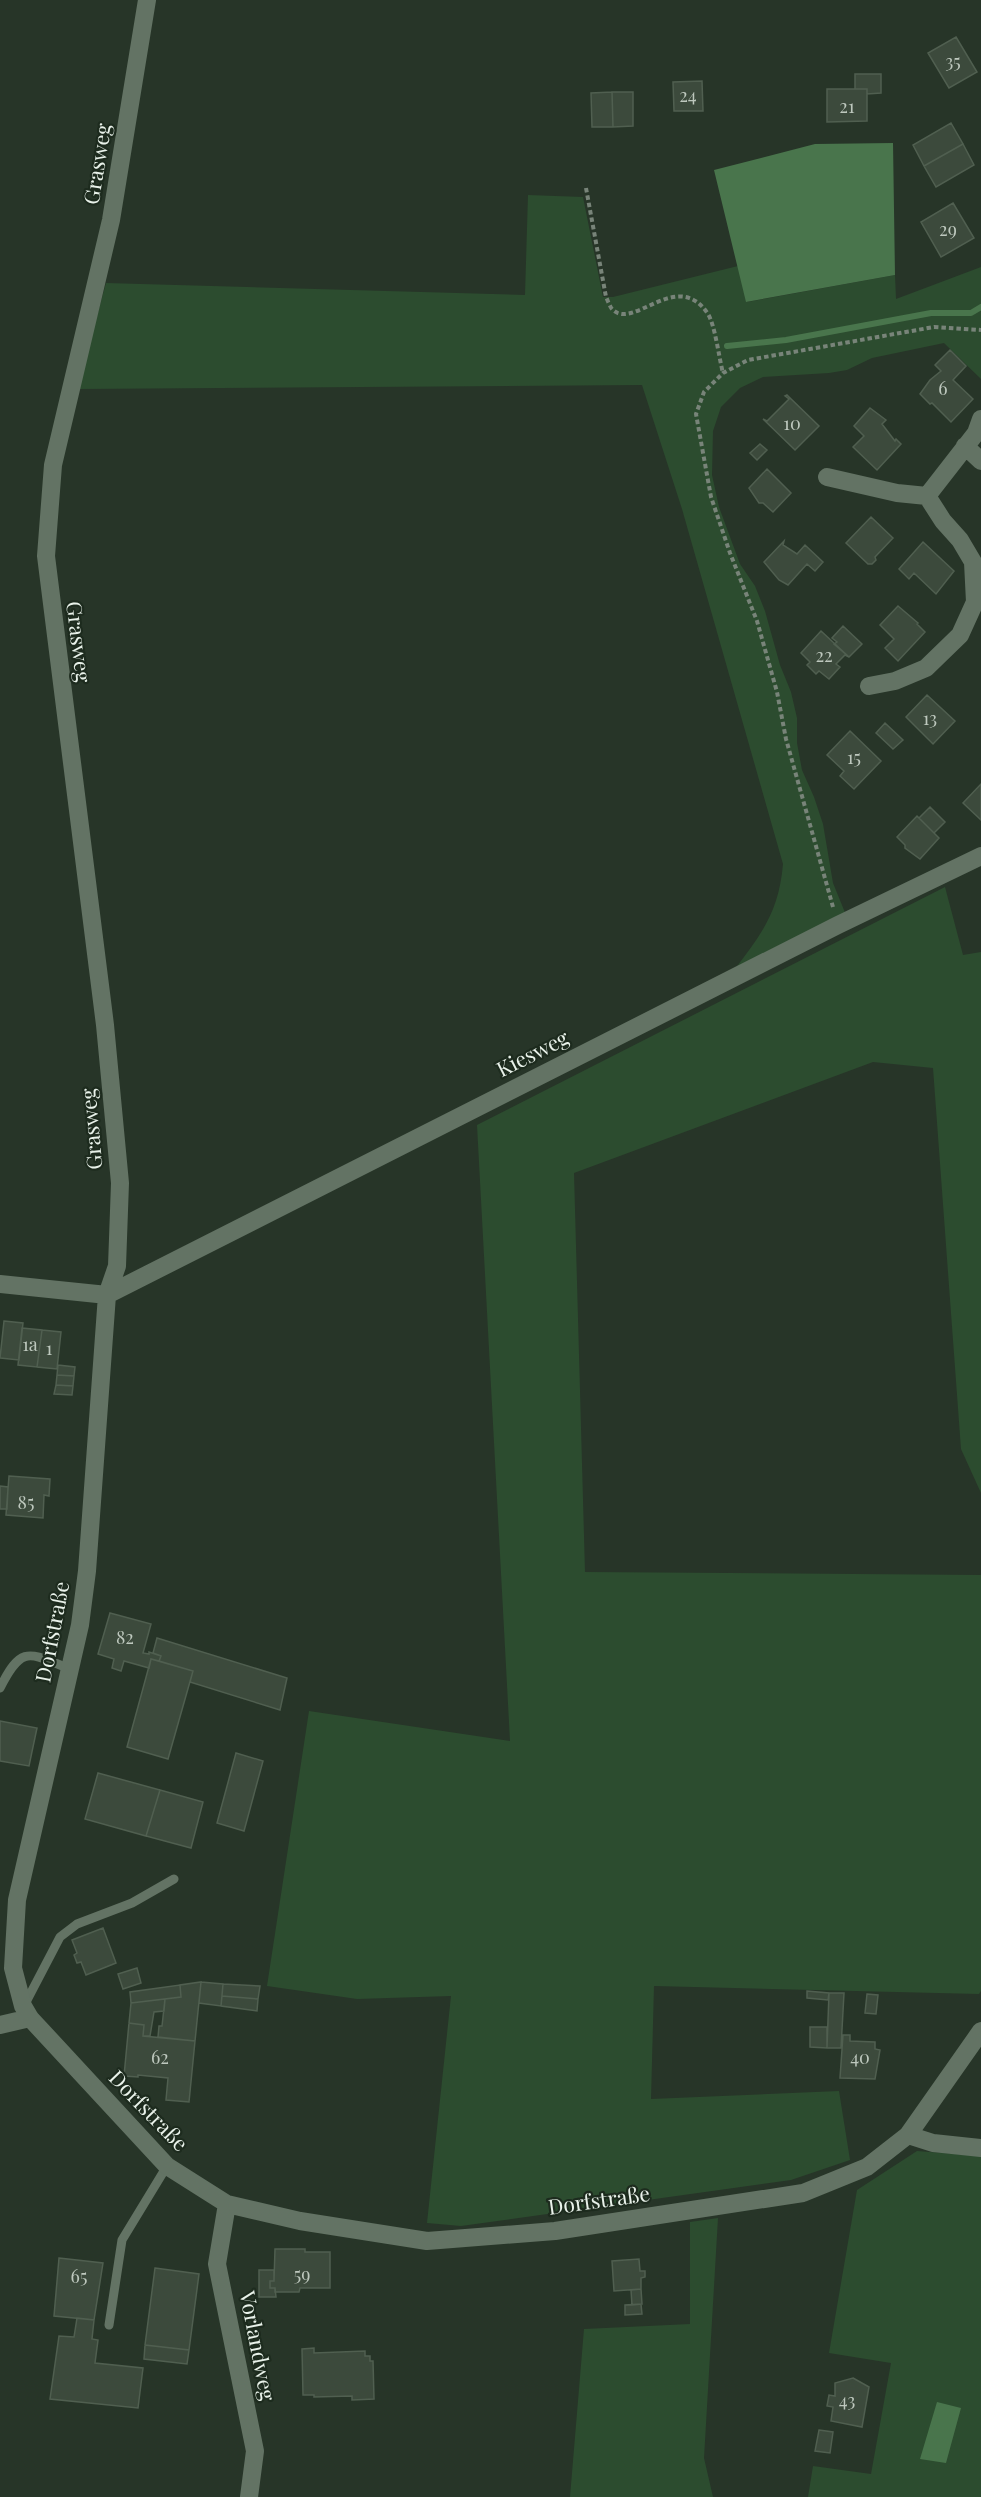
<svg xmlns="http://www.w3.org/2000/svg" width="981" height="2497" font-family="'Playfair Display',serif">
<style>
.green{fill:#2c4c2f}
.water{fill:#49754c}
.lines{fill:none;stroke-linecap:round;stroke-linejoin:round}
.stream{stroke:#49754c;stroke-width:6}
.building{fill:#3c4a3c;stroke:#505f50;stroke-width:1.5}
.path{stroke:#788479;stroke-width:4;stroke-dasharray:4.5 3;stroke-linecap:butt}
.service{stroke:#637364;stroke-width:9}
.minor{stroke:#637364;stroke-width:18}
.labels{text-anchor:middle;stroke-width:4.5;stroke-linejoin:round;paint-order:stroke}
.number-label{font-size:18px;fill:#bec8be}
.street-label{font-size:21px;fill:#e9f2ea;stroke:#1d2b1e}
</style>
<rect width="100%" height="100%" fill="#273528"/>
<path class="green" d="M528,195L583,197L603,297H613L738,266L747,302L895,275L896,299L981,267V379L944,343L872,358L847,370L829,373L763,377L740,388L721,407L713,431L712,475L719,507L740,564L755,586L765,611L780,665L791,692L797,718V743L802,770L814,797L823,824L833,883L846,915L734,970C762,934 779,911 783,864L682,509L642,385L77,389L106,283L525,295Z
M945,887L963,955L981,952V1493L961,1449L933,1068L873,1062L574,1173L585,1572L981,1575V1991L979,1994L654,1986L651,2099L839,2091L850,2160L791,2180L461,2226L427,2223L451,1996L357,1999L267,1986L309,1711L510,1741L477,1125Z
M917,2151L981,2156V2497H808L813,2466L871,2474L891,2363L829,2353L857,2190Z
M718,2218L704,2458L713,2497H570L584,2329L690,2324V2222Z"/>
<path class="water" d="M893,143L895,275L746,302L714,170L815,144Z
M937,2402L961,2408L946,2463L920,2459Z"/>
<g class="lines">
<path class="stream" d="M727,346L786,340L931,313H971L981,307"/>
</g>
<path class="building" d="M956,37L977,72L949,88L928,53Z
M855,74H881V93L867,94V89H855Z
M702,81L703,111H674L673,82Z
M827,89H867V121L827,122Z
M612,92H633V126L613,127Z
M612,92L613,127H592L591,93Z
M951,123L963,144L924,166L913,145Z
M963,144L974,165L936,187L924,166Z
M953,203L974,238L941,257L921,222Z
M950,350L966,366L953,380L973,399L951,422L932,403L930,404L920,394L930,380L941,371L935,365Z
M787,395L819,426L795,450L763,419L767,421L789,399L785,396Z
M870,408L886,420L882,424L895,441L896,439L901,444L877,470L853,447L864,436L854,426Z
M760,444L767,450L757,460L750,453Z
M767,469L791,493L773,512L763,503H759L749,488Z
M871,517L893,538L875,557L876,560L872,564H868L846,543Z
M784,541L783,545L797,554L805,545L823,562L815,571L807,564L788,585L779,580L764,562Z
M923,542L954,571L936,594L914,573L909,579L899,569Z
M898,606L918,623L917,624L925,632L898,661L885,648L894,639L880,625Z
M843,626L862,644L849,657L834,644L837,642L832,638Z
M821,631L849,657L845,655L836,664L840,667L829,679L819,671L816,674L807,665L810,662L801,653Z
M927,695L955,721L933,744L906,717Z
M885,723L903,740L893,749L876,733Z
M850,731L881,761L854,789L840,776L844,771L827,755Z
M981,784V820L963,803Z
M930,807L945,822L934,833L919,818Z
M917,816L939,838L920,859L905,848V845L897,837Z
M4,1321L23,1323L19,1360L0,1358Z
M22,1328L42,1330L37,1367L18,1365Z
M42,1330L61,1332L57,1369L37,1367Z
M58,1365L75,1367L74,1376L57,1375Z
M57,1375L74,1376L73,1386L56,1385Z
M56,1385L73,1386L72,1395L54,1394Z
M9,1476L50,1479L49,1496L44,1495L43,1518L6,1515Z
M0,1486L8,1487L7,1509H0Z
M110,1613L151,1624L143,1653L149,1654V1652L161,1656L159,1661L151,1659L149,1668L124,1661L121,1671L112,1668L114,1659L98,1654Z
M157,1638L287,1678L280,1710L190,1682L193,1671L159,1661L161,1656L153,1653Z
M151,1659L193,1671L168,1759L127,1747Z
M0,1721L37,1728L29,1766L0,1761Z
M236,1753L263,1761L244,1831L217,1823Z
M98,1773L160,1790L146,1836L85,1819Z
M160,1790L203,1802L191,1848L146,1836Z
M103,1928L116,1963L86,1975L81,1962L77,1963L74,1955L77,1953L72,1940Z
M137,1968L141,1983L123,1989L118,1974Z
M201,1982L195,2041L158,2037L159,2026H162L165,1999L181,1997L180,1985Z
M201,1982L223,1984L221,2006L199,2003Z
M223,1984L260,1986L258,1999L222,1996Z
M180,1985L181,1997L131,2003L130,1992Z
M807,1991L829,1993L828,2000L807,1998Z
M829,1993H844L841,2048H827Z
M867,1994L878,1995L876,2014L865,2013Z
M222,1996L258,1999L257,2011L221,2006Z
M165,1999L164,2011L154,2012L150,2036H143L144,2025L129,2023L131,2003Z
M129,2023L144,2025L143,2036L195,2041L189,2102L166,2100L168,2078L138,2075V2077L124,2076Z
M810,2027H827V2048L810,2047Z
M843,2035H850V2041L875,2042V2049L880,2050L875,2079L840,2078Z
M275,2249H305V2252H330V2288H300L299,2292H275V2288H270V2281H274Z
M59,2258L103,2263L94,2320L54,2316Z
M639,2259L640,2271H645V2277L641,2278V2289L614,2291L612,2261Z
M155,2268L199,2274L189,2350L145,2345Z
M259,2270H274V2281H270V2288H275L276,2297H259Z
M641,2289L642,2304L632,2305L631,2290Z
M641,2304L642,2314L625,2315V2305Z
M77,2318L94,2320L92,2339L98,2340L95,2363L143,2368L138,2408L50,2399L59,2336L74,2337Z
M145,2345L189,2350L187,2364L144,2359Z
M314,2348V2353L365,2351V2356H370V2361H373L374,2399L352,2400V2396L314,2397V2395H303L302,2349Z
M853,2378L869,2387L862,2427L831,2421L833,2407L827,2406L829,2395L835,2396V2383Z
M819,2430L833,2432L830,2453L815,2451Z"/>
<g class="lines">
<path class="path" d="M586,188L606,297C608,301 610,307 612,309C633,332 677,267 708,314C715,325 719,358 723,373
M833,907L786,739L777,692L757,621L730,553L711,497L696,414L704,392L723,373L748,360L934,327L981,330"/>
<path class="service" d="M0,1688C22,1644 29,1653 70,1669
M25,2004L60,1937L77,1924L132,1903L174,1879
M109,2325L122,2240L167,2166"/>
<path class="minor" d="M147,0L111,220L53,465L46,556L105,1025L120,1183L117,1266L107,1295L87,1571L80,1625L17,1900L13,1968L23,2006L30,2018L167,2166L227,2204L300,2221L427,2241L555,2231L803,2193L867,2167L908,2135L981,2031
M965,446L981,461
M827,477L897,493L927,496L976,433L981,419
M869,686L895,681L926,668L960,635L975,602L973,562L960,540L943,521L927,496
M0,1284L107,1295
M107,1295L838,925L981,856
M0,2025L30,2018
M908,2135L933,2143L981,2148
M227,2204L217,2264L255,2451L249,2497"/>
</g>
<g class="labels">
<g class="number-label">
<text x="953" y="68">35</text>
<text x="688" y="102">24</text>
<text x="847" y="113">21</text>
<text x="948" y="236">29</text>
<text x="943" y="395">6</text>
<text x="792" y="430">10</text>
<text x="824" y="662">22</text>
<text x="930" y="725">13</text>
<text x="854" y="764">15</text>
<text x="30" y="1351">1a</text>
<text x="49" y="1355">1</text>
<text x="26" y="1509">85</text>
<text x="125" y="1644">82</text>
<text x="160" y="2064">62</text>
<text x="860" y="2064">40</text>
<text x="302" y="2281">59</text>
<text x="79" y="2283">65</text>
<text x="847" y="2407">43</text>
</g>
<g class="street-label">
<text transform="translate(98 164) rotate(-81)" y="7">Grasweg</text>
<text transform="translate(78 642) rotate(83)" y="7">Grasweg</text>
<text transform="translate(533 1054) rotate(-27)" y="7">Kiesweg</text>
<text transform="translate(92 1129) rotate(-95)" y="7">Grasweg</text>
<text transform="translate(53 1632) rotate(-79)" y="7">Dorfstraße</text>
<text transform="translate(148 2111) rotate(46)" y="7">Dorfstraße</text>
<text transform="translate(599 2201) rotate(-8)" y="7">Dorfstraße</text>
<text transform="translate(257 2346) rotate(79)" y="7">Vorlandweg</text>
</g>
</g>
</svg>
